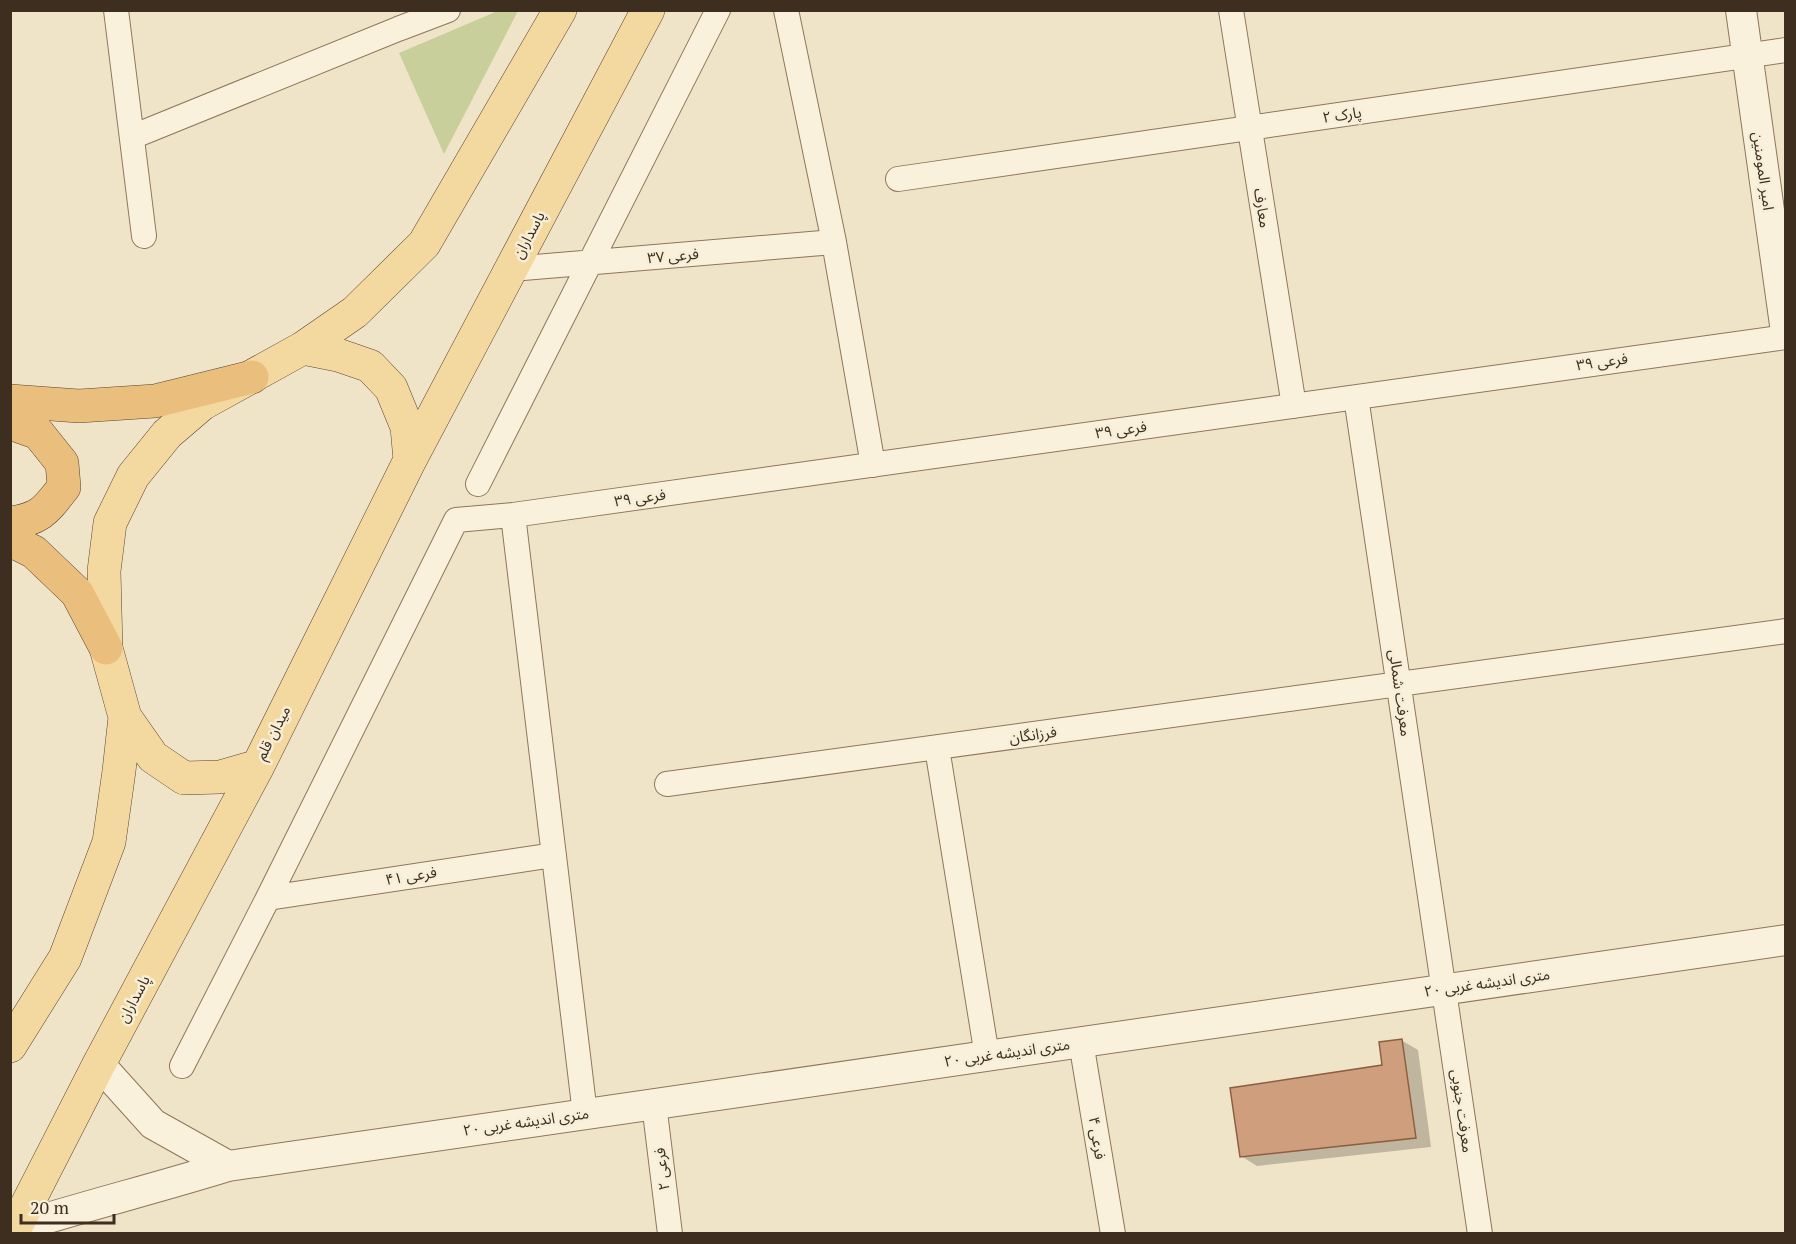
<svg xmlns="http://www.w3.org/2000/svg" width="1796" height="1244" font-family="'PT Serif','Noto Sans Arabic',serif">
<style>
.green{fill:#c9cf9b}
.shadow{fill:#0003}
.building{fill:#cf9f7d;stroke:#8d5f41;stroke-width:1.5}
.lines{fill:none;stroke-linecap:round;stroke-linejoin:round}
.minor-casing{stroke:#8d765c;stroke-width:26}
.tertiary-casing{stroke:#8d765c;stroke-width:32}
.primary-casing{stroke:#5b4430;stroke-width:34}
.trunk-casing{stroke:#5b4430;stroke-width:34}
.minor{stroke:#faf1dc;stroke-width:24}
.tertiary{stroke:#faf1dc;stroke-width:30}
.primary{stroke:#f3d9a0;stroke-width:33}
.trunk{stroke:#eabe7c;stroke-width:33}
.labels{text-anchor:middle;stroke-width:5;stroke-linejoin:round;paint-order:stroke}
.street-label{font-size:15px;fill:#3d2e20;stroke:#f7eed8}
</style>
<rect width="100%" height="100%" fill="#f0e4c8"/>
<path class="green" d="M500,10L518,11L444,154L399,53Z"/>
<path class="shadow" d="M1401,1040L1418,1050L1431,1147L1257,1166L1241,1156L1384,1067Z"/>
<path class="building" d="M1402,1039L1416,1138L1240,1157L1230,1088L1382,1065L1379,1042Z"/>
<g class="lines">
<defs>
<path id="minor" d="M116,10L144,236
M786,10L834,242L873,465
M1231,10L1294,406
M132,137L398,29L448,10
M898,179L1786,50
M511,269L834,242
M1356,397L1480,1234
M478,484L718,10
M513,515L585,1114
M937,748L987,1056
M667,784L1786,631
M268,898L554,855
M1081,1042L1113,1234
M182,1066L268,898L456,520L513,515L1786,337
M654,1104L670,1234"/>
<path id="tertiary" d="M1741,10L1786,332
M99,1064L153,1124L228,1166
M15,1228C85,1206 157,1188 228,1166L1786,940"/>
<path id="primary" d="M303,348L338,355L370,366L391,388L407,427L410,460L258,766L220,777L184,778L153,757L125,717L106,648L104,571L110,523L133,476L167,434L202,404L303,348L355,312L424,244L560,10
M410,460L648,10
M10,1046L65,958L109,842L119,771L125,717
M12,1234L99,1064L258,766"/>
<path id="trunk" d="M10,401L79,406L155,401L252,377
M10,423L38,433L62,463L64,487C46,510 41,519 10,523
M10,540L34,552L77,593L106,648"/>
</defs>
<use href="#minor" class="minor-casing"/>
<use href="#tertiary" class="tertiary-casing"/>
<use href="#primary" class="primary-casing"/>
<use href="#trunk" class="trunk-casing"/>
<use href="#minor" class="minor"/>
<use href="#tertiary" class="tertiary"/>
<use href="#primary" class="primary"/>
<use href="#trunk" class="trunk"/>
</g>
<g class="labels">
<g class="street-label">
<text transform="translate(1342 115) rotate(-8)" y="5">پارک ۲</text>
<text transform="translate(1763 171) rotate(82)" y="5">امیر المومنین</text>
<text transform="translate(1262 208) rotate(81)" y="5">معارف</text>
<text transform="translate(529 235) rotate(-62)" y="5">پاسداران</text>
<text transform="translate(673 256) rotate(-5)" y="5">فرعی ۳۷</text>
<text transform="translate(1602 362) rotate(-8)" y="5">فرعی ۳۹</text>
<text transform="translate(1121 430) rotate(-8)" y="5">فرعی ۳۹</text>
<text transform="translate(640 498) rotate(-8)" y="5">فرعی ۳۹</text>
<text transform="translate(1400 693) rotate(82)" y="5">معرفت شمالی</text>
<text transform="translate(273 733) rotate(-63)" y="5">میدان قلم</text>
<text transform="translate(1033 735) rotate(-8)" y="5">فرزانگان</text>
<text transform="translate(411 876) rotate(-9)" y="5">فرعی ۴۱</text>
<text transform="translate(1487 983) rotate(-8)" y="5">۲۰ متری اندیشه غربی</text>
<text transform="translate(134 999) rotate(-62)" y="5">پاسداران</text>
<text transform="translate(1007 1053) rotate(-8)" y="5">۲۰ متری اندیشه غربی</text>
<text transform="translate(1462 1111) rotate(82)" y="5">معرفت جنوبی</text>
<text transform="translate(526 1122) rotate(-8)" y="5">۲۰ متری اندیشه غربی</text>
<text transform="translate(1097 1138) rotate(81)" y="5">فرعی ۴</text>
<text transform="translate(662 1169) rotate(-97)" y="5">فرعی ۲</text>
</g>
</g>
<rect width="1796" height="1244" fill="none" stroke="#3d2e20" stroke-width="24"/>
<path d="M21 1214v9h93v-9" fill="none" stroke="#3d2e20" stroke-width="3"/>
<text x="30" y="1214" font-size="18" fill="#3d2e20" stroke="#f7eed8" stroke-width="4.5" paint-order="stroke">20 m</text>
</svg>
